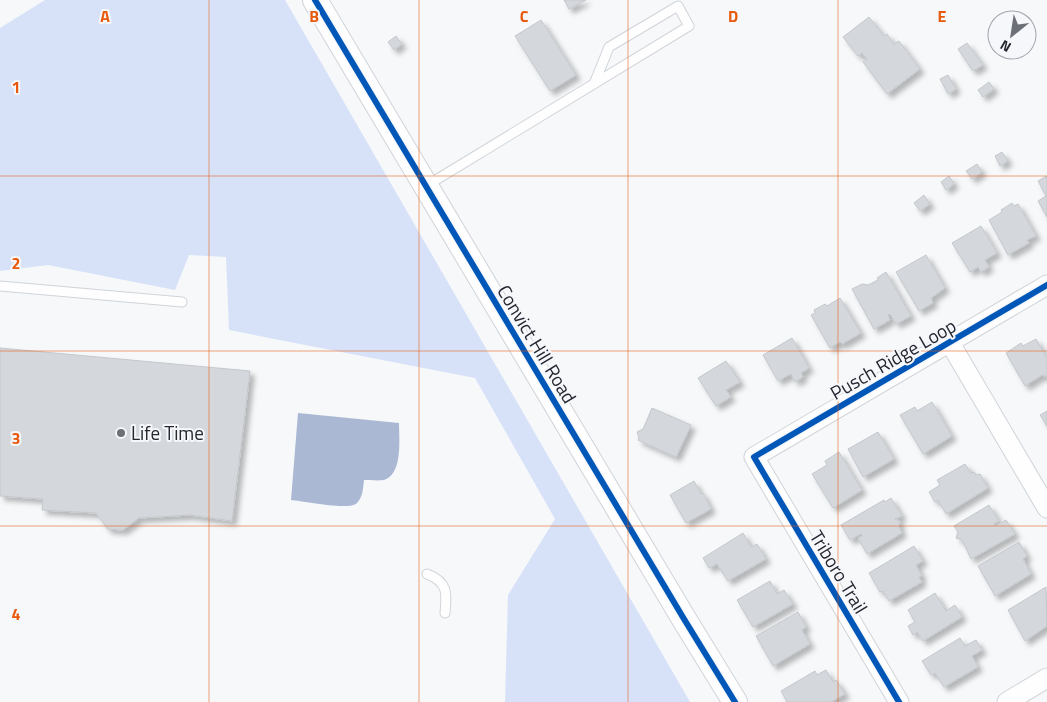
<svg xmlns="http://www.w3.org/2000/svg" width="1047" height="702" font-family="'Titillium Web',sans-serif">
<style>
.green{fill:#d7e2f9}
.water{fill:#aab8d4}
.building{fill:#d4d8dc;stroke:#c4c7cc;filter:url(#shadow)}
.lines{fill:none;stroke-linecap:round;stroke-linejoin:round}
.service-casing{stroke:#d0d4d9;stroke-width:11}
.minor-casing{stroke:#d0d4d9;stroke-width:21}
.tertiary-casing{stroke:#d0d4d9;stroke-width:26}
.service{stroke:#fefefe;stroke-width:9}
.minor{stroke:#fefefe;stroke-width:19}
.tertiary{stroke:#fefefe;stroke-width:24}
.cycleway-casing{stroke:#f5f7fb;stroke-width:9}
.cycleway{stroke:#0057b8;stroke-width:6}
.grid{fill:none;stroke:#e8590c;stroke-width:1;stroke-opacity:0.55}
.poi-dot{fill:#6e7077;stroke:#f5f7fb;stroke-width:2}
.labels{text-anchor:middle;stroke-width:4;stroke-linejoin:round;paint-order:stroke}
.street-label{font-size:19px;fill:#242730;stroke:#f5f7fb}
.poi-label{font-size:19px;fill:#242730;stroke:#f5f7fb;text-anchor:start}
.grid-label{font-size:16px;text-anchor:middle;font-weight:bold;fill:#e8590c;stroke:#f5f7fb;stroke-width:4;stroke-linejoin:round;paint-order:stroke}
</style>
<defs>
<filter id="shadow"><feDropShadow dx="4.5" dy="4.5" stdDeviation="2.5" flood-color="#0004"/></filter>
</defs>
<rect width="100%" height="100%" fill="#f6f8fa"/>
<path class="green" d="M45,0H285L690,702H505L508,595L555,519L475,378L229,330L226,257L189,255L175,290L48,265L0,271V28Z"/>
<path class="water" d="M298,413L399,423C399,439 403,474 384,480C378,481 370,480 364,480C363,488 363,497 357,503C349,511 304,501 291,500Z"/>
<path class="building" d="M564,0H586L569,9Z
M869,17L884,36L887,34L894,44L899,41L920,69L887,94L863,62L867,59L862,53L858,56L843,37Z
M541,20L576,75L550,91L515,36Z
M396,36L402,44L394,50L388,42Z
M967,43L983,65L973,71L958,49Z
M948,75L956,89L948,94L940,79Z
M989,82L994,89L983,97L978,90Z
M1002,152L1008,161L1000,166L995,156Z
M977,164L982,172L972,179L966,171Z
M949,176L954,184L946,190L941,182Z
M1047,176V217L1038,201L1046,196L1038,181Z
M924,195L930,204L920,211L914,203Z
M1012,203L1014,206L1018,204L1036,236L1027,240L1029,243L1008,255L989,220L1002,212L1001,210Z
M981,226L997,253L985,260L989,267L981,272L978,267L970,272L952,243Z
M926,255L945,288L931,298L933,303L919,311L896,272Z
M886,272L911,316L896,324L890,314L888,315L890,320L874,329L852,289L862,284L868,285L878,280L877,278Z
M840,298L861,333L842,344L840,342L830,348L811,315L815,313L814,310L825,304L827,306Z
M792,338L809,368L801,373L803,377L795,382L791,374L778,381L763,355Z
M1036,339L1047,358V377L1042,375L1025,386L1006,353L1021,343L1023,346Z
M0,348L250,371L232,521L190,515L139,518L123,530L108,529L96,513L42,510L43,499L0,496Z
M726,361L740,382L726,390L731,397L716,406L698,378Z
M932,402L952,436L923,454L900,415L915,407L917,411Z
M652,408L691,425L676,457L638,440L639,438L637,432L643,429Z
M1047,411V426L1040,415Z
M878,432L894,459L863,477L848,449Z
M839,452L862,490L833,508L812,474L827,465L825,461Z
M965,464L971,473L974,472L976,475L980,474L988,488L946,514L938,500L935,502L929,492L940,485L937,480Z
M694,481L701,494L703,493L711,509L686,523L670,495Z
M891,498L902,516L895,519L900,521L899,527L902,533L867,554L858,538L862,536L861,534L850,540L841,525L884,500L885,502Z
M989,505L999,521L994,524L995,526L1006,520L1015,534L971,559L962,540L956,538L958,532L954,526Z
M743,533L751,547L757,544L766,559L728,581L717,564L709,568L703,558Z
M1019,542L1027,556L1023,559L1031,574L995,596L978,566Z
M914,546L923,561L916,565L922,576L919,577L922,582L889,601L883,591L880,592L869,573Z
M770,581L777,594L784,590L793,604L753,627L737,600Z
M1046,587L1047,626L1025,641L1008,610Z
M935,593L946,611L955,605L962,617L923,641L917,632L913,635L908,626L915,622L908,610Z
M798,612L806,627L802,630L810,644L773,666L756,636Z
M960,638L965,646L976,640L982,650L972,656L978,667L944,687L935,673L931,675L922,661Z
M826,670L833,682L836,680L845,694L831,702H787L781,691L815,671L817,675Z"/>
<g class="lines">
<defs>
<path id="service" d="M426,186L689,26L678,6L609,47L594,84
M0,286L182,302
M427,574C448,582 447,593 445,613"/>
<path id="minor" d="M950,343L1047,508
M899,702L754,457L1047,285
M1007,702L1047,678"/>
<path id="tertiary" d="M315,0L684,619L735,702"/>
</defs>
<use href="#service" class="service-casing"/>
<use href="#minor" class="minor-casing"/>
<use href="#tertiary" class="tertiary-casing"/>
<use href="#service" class="service"/>
<use href="#minor" class="minor"/>
<use href="#tertiary" class="tertiary"/>
<defs>
<path id="cycleway" d="M315,0L684,619L735,702
M899,702L754,457L1047,285"/>
</defs>
<use href="#cycleway" class="cycleway-casing"/>
<use href="#cycleway" class="cycleway"/>
</g>
<path class="grid" d="M209,0V702M419,0V702M628,0V702M838,0V702M0,176H1047M0,351H1047M0,526H1047"/>
<circle class="poi-dot" cx="121" cy="433" r="5"/>
<g class="labels">
<g class="street-label">
<text transform="translate(537 344) rotate(59)" y="7">Convict Hill Road</text>
<text transform="translate(893 359) rotate(-30)" y="7">Pusch Ridge Loop</text>
<text transform="translate(839 572) rotate(59)" y="7">Triboro Trail</text>
</g>
<g class="poi-label">
<text x="131" y="440">Life Time</text>
</g>
</g>
<g class="grid-label">
<text x="105" y="22">A</text>
<text x="314" y="22">B</text>
<text x="524" y="22">C</text>
<text x="733" y="22">D</text>
<text x="942" y="22">E</text>
<text x="16" y="93">1</text>
<text x="16" y="269">2</text>
<text x="16" y="444">3</text>
<text x="16" y="620">4</text>
</g>
<g transform="translate(1012 35) rotate(210)"><circle r="24" fill="#f5f7fb" stroke="#a1a4aa"/>
<path d="M0-4L9 19L0 12L-9 19Z" fill="#6e7077"/>
<text y="-8" font-size="14" font-weight="bold" text-anchor="middle" fill="#242730">N</text>
</g>
</svg>
